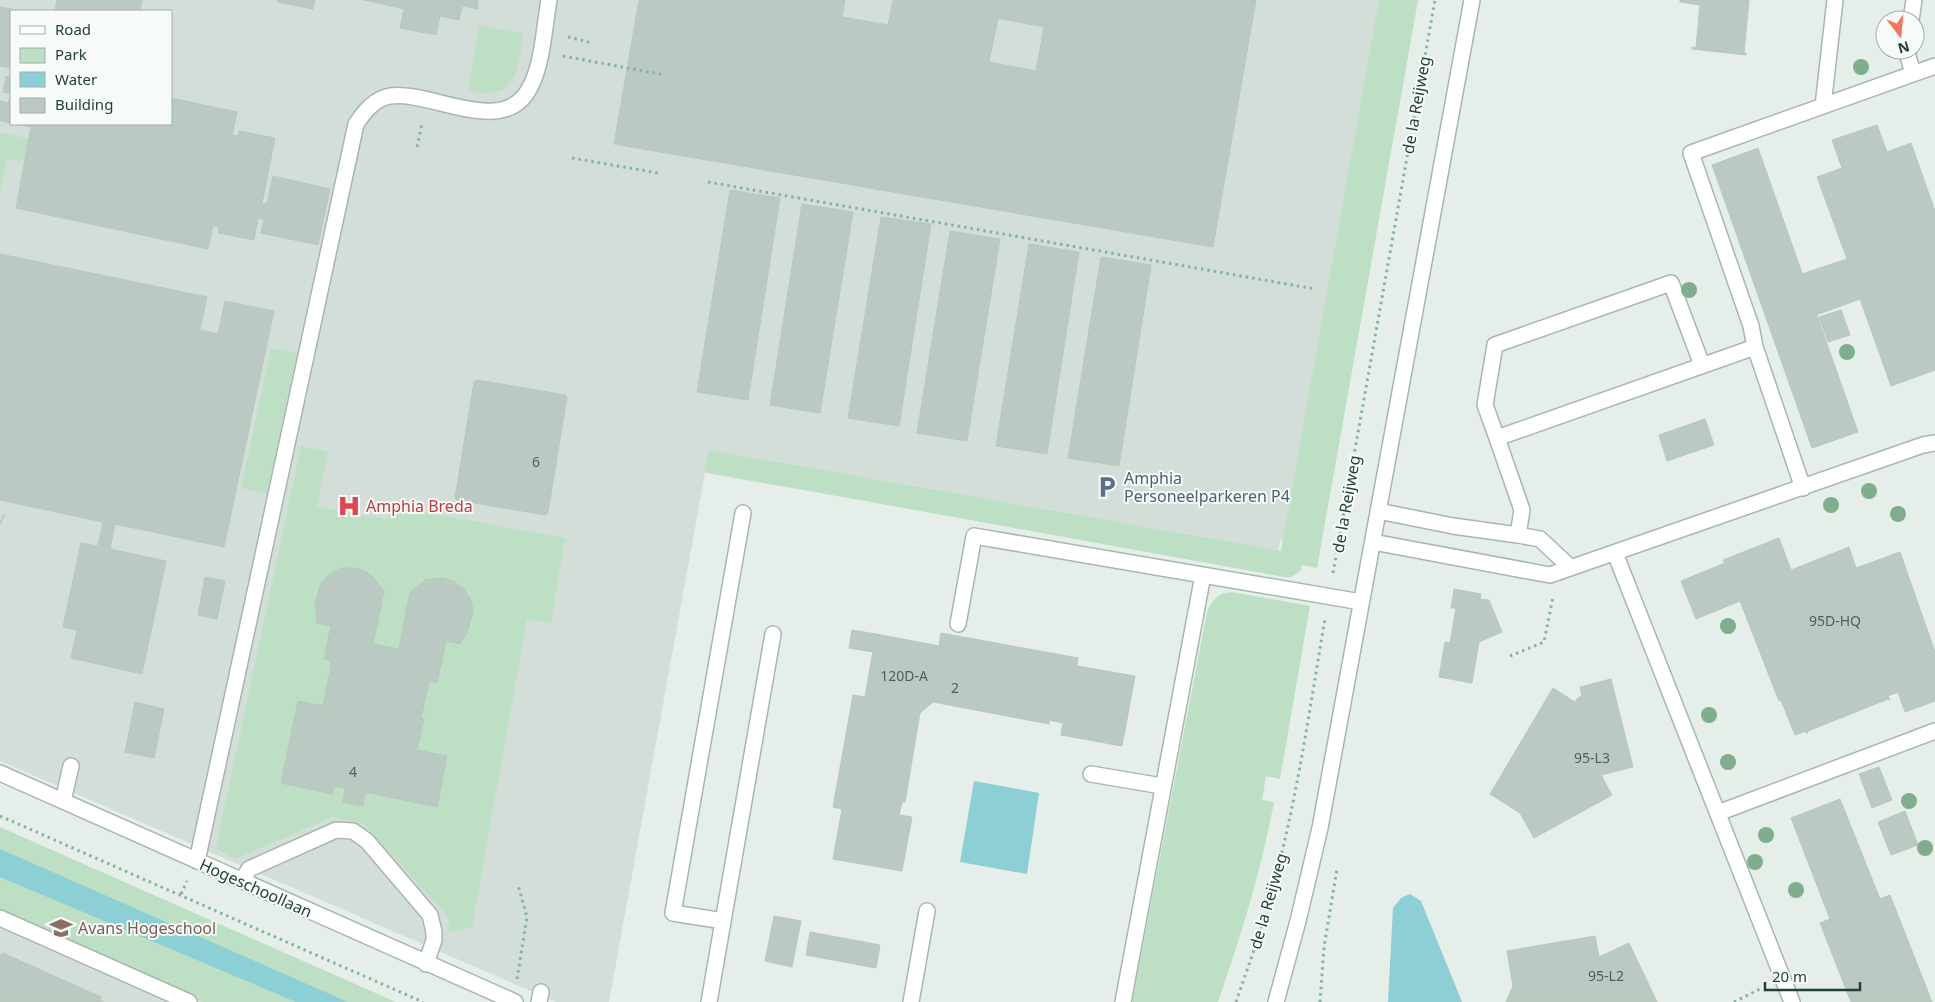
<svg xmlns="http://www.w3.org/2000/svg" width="1935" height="1002" font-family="'Noto Sans',sans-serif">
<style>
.built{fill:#d3ded8;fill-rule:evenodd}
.green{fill:#bde0c4}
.water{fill:#8ccfd4}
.building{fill:#bac9c2;stroke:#b7c8bf;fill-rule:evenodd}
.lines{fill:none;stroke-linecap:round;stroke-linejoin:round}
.minor-tunnel{stroke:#becbc5;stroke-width:15;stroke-dasharray:15 8;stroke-linecap:butt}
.minor-casing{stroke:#a7b7b0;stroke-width:18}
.path{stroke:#84b3a0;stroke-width:3;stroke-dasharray:2.5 4;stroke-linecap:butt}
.minor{stroke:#fff;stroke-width:15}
.tree{fill:#7fae8e}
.labels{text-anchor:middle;stroke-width:4;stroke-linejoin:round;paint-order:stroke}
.number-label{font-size:14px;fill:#496359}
.street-label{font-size:16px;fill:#234136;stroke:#f6faf8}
.service-label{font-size:16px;fill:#4e5e75;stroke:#f6faf8;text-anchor:start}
.health-label{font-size:16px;fill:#be3a42;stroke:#f6faf8;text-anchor:start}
.education-label{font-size:16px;fill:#785e54;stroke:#f6faf8;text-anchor:start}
</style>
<rect width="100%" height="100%" fill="#e5eee9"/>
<path class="built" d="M0,0H1418L1320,548L1280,540L1274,572L705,473L609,1002H556L0,761ZM11,11H171V124H11Z
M0,877L296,1002H0Z"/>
<path class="green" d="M1379,0H1418L1317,568L1302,565L1301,570L1290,578L705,472L709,450L1281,551Z
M479,25L523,33C520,55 519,95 487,93C481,93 474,91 468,90Z
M0,132L30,139L26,161L7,159L0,192Z
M271,348L297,353L267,494L241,488Z
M301,446L328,452L317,507L387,519L391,500L420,505L419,511L565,538L551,623L527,619L472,927L448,932L449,922L448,917L364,824L333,817L235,859L216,848Z
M1232,592L1310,606L1280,779L1266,776L1262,800L1274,802C1261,871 1241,936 1218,1002H1132L1207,612C1212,600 1218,593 1232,592Z
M0,827L396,1002H202L0,911Z"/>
<path class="water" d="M974,781L1039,793L1027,874L960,862Z
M0,849L348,1002H296L0,877Z
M1410,894L1421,901L1462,1002H1388L1393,908L1401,898Z"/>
<path class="building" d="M57,0H142L140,11H55Z
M278,0H315L313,9L278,2Z
M364,0H478L477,7H478V9L462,6L459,20L440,16L436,35L400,28L404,9Z
M639,0H845L842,17L888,25L893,0H1256L1213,247L614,144ZM998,18L1044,27L1036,71L989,62Z
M1680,0H1749L1744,53H1746V55L1692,49V47L1696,48L1700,5L1680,2Z
M0,7L22,11H11V68L0,66Z
M6,76L11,77V123L0,121V101L8,103L11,94L3,92Z
M171,98L237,112L232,135L238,136L239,131L275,138L262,203L267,204L273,176L330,189L318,245L261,233L264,220L258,218L254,240L218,233L219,227L213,226L208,249L16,208L31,127L15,124H171Z
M1877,125L1887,152L1911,143L1935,211V370L1891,386L1860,299L1816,315L1802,274L1847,259L1817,177L1842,168L1832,140Z
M1758,148L1858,432L1812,448L1712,165Z
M730,190L780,198L748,400L697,392Z
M802,204L853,212L820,413L770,405Z
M881,217L931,224L899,426L848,418Z
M950,231L1000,239L967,441L917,433Z
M1029,244L1079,252L1047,454L996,446Z
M0,254L207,297L200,330L218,334L225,301L274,311L224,547L115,524L110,549L166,561L142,674L71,658L77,630L63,627L81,543L98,546L103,522L0,500Z
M1101,257L1151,265L1119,466L1068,458Z
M1841,310L1850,335L1828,342L1819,317Z
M478,380L565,395L567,397L548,512L546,515L457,500L455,498L474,382Z
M1705,419L1714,445L1667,461L1659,435Z
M1779,538L1791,570L1849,547L1856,568L1900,552L1935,652V701L1905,712L1898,692L1888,696L1890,701L1888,699L1808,731L1807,734L1806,731L1795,735L1781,700L1779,701L1740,601L1696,619L1681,581L1725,563L1723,560Z
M341,568H354L365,571L373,577L384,591L373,644L399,649L410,592L425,580L442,578L453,581L463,588L471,600L473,611L467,633L460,644L446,641L437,683L429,681L421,718L424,719L417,750L447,756L437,807L365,792L363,806L343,802L345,788L334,786L332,794L281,783L298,701L323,706L332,661L324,659L331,626L317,623L315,603L321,583L330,574Z
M205,577L225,581L217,619L198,615Z
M1454,589L1481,594L1480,599L1489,600L1502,632L1479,642L1472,683L1439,677L1445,642L1450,643L1452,632L1456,608H1451Z
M852,630L876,634L873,652L849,648Z
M941,633L1078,658L1077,666L1135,676L1122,746L1061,735L1063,723L1049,720V724L933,702L920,713L905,802H902L899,815L912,817L902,871L833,859L842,809L833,807L853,695L865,697L876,634L939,646Z
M1611,679L1633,767L1601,775L1612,795L1534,838L1520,813L1490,794L1553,688L1575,702L1578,698L1582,696L1580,687Z
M135,702L164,709L154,758L125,752Z
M1879,767L1892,800L1872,808L1859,774Z
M1840,799L1880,899L1890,895L1932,1002H1851L1820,923L1830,919L1791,818Z
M1905,811L1918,845L1891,855L1878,822Z
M774,916L801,921L792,967L765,961Z
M810,932L880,945L876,968L806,955Z
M1595,936L1599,957L1629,943L1657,1002H1506L1513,986L1507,951Z
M3,953L101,997L100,1000L104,1002H0V955Z"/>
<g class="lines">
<path class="minor-tunnel" d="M0,521L2,522"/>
<defs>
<path id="minor" d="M1911,20L1914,0
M1908,50V56L1913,74
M1823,106L1835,0
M1497,438L1485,405L1495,345L1671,283L1702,365
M1803,488L1755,347L1751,326L1691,153L1935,66
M1378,511L1453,526L1518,535
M1373,542L1550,575L1923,445L1935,443
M1615,553L1792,1002
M1571,568L1540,539L1518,535L1522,510L1497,438L1755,347
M958,624L974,536L1361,602
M0,773L515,1002
M1091,774L1162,786
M63,801L71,766
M1718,813L1935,731
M197,861L356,124C364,112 374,99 390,96C430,90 503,138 529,89C543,65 544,27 549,0
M242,881L249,869L336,830L353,831L367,841L430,915L434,932V940L426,964
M0,918L189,1002
M723,921L673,913L743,513
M539,1002L541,992
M709,1002L773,634
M911,1002L927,911
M1123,1002L1203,575
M1276,1002L1298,921L1320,828L1472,0"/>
</defs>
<use href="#minor" class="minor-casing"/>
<path class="path" d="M568,37L592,43
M563,56L665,75
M417,147L422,123
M572,158L658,173
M708,182L1315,289
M1333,573L1435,0
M1510,656L1544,642L1553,597
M0,816L423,1002
M181,894L187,881
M517,979L527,917L518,885
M1236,1002C1250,961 1265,921 1275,879C1298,794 1310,706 1325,619
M1320,1002L1324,947L1337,869
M1734,1002L1762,988"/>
<use href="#minor" class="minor"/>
</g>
<g class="tree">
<circle cx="1861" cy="67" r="8"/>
<circle cx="1689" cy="290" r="8"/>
<circle cx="1847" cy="352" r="8"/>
<circle cx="1869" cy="491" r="8"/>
<circle cx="1831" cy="505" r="8"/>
<circle cx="1898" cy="514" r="8"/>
<circle cx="1728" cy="626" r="8"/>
<circle cx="1709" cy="715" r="8"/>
<circle cx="1728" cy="762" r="8"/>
<circle cx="1909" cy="801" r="8"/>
<circle cx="1766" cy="835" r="8"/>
<circle cx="1925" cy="848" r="8"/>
<circle cx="1755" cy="862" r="8"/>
<circle cx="1796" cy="890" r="8"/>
</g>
<defs>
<symbol id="parking-bare" viewBox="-9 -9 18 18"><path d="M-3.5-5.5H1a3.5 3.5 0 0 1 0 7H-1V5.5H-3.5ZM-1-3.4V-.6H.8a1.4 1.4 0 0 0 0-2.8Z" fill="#5c6f8a" stroke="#f6faf8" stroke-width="2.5" paint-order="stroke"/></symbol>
<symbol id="hospital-bare" viewBox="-9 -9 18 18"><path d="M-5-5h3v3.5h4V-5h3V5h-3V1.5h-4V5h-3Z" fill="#e0444e" stroke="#f6faf8" stroke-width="2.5" paint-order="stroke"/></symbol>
<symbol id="university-bare" viewBox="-9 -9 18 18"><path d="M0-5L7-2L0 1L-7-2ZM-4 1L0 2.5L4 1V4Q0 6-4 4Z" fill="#8d6e63" stroke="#f6faf8" stroke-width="2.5" paint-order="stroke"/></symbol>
</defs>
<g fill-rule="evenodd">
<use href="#parking-bare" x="1091" y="471" width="32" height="32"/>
<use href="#hospital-bare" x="333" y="490" width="32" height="32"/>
<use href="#university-bare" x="45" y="912" width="32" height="32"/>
</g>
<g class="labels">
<g class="number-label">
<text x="536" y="467">6</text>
<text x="1835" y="626">95D-HQ</text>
<text x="904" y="681">120D-A</text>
<text x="955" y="693">2</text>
<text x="1592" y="763">95-L3</text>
<text x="353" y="777">4</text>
<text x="1606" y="981">95-L2</text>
</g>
<g class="street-label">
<text transform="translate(1416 105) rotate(-80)" y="6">de la Reijweg</text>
<text transform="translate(1346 504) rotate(-80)" y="6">de la Reijweg</text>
<text transform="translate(256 888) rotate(24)" y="6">Hogeschoollaan</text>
<text transform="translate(1268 901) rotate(-74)" y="6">de la Reijweg</text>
</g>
<g class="service-label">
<text x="1124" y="484">Amphia<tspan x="1124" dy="18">Personeelparkeren P4</tspan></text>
</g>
<g class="health-label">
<text x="366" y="512">Amphia Breda</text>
</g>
<g class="education-label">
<text x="78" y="934">Avans Hogeschool</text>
</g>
</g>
<rect x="10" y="10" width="162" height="115" fill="#f6faf8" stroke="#a2b0aa"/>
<rect x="20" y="26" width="25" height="8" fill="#ffffff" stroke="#a2b0aa"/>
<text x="55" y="35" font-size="15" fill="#234136">Road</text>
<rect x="20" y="48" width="25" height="15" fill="#bde0c4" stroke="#a2b0aa"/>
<text x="55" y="60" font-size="15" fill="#234136">Park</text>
<rect x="20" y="72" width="25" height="15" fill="#8ccfd4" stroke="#a2b0aa"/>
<text x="55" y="85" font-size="15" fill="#234136">Water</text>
<rect x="20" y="98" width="25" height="15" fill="#bac9c2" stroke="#a2b0aa"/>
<text x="55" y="110" font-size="15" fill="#234136">Building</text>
<g transform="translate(1900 35) rotate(164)"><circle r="24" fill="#f6faf8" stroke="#a2b0aa"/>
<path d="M0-4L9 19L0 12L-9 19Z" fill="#f5745c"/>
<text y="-8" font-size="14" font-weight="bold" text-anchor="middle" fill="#234136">N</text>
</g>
<path d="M1765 982v8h95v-8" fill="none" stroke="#234136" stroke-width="2.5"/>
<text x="1772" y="982" font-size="15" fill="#234136" stroke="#f6faf8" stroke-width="4" paint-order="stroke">20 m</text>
</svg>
